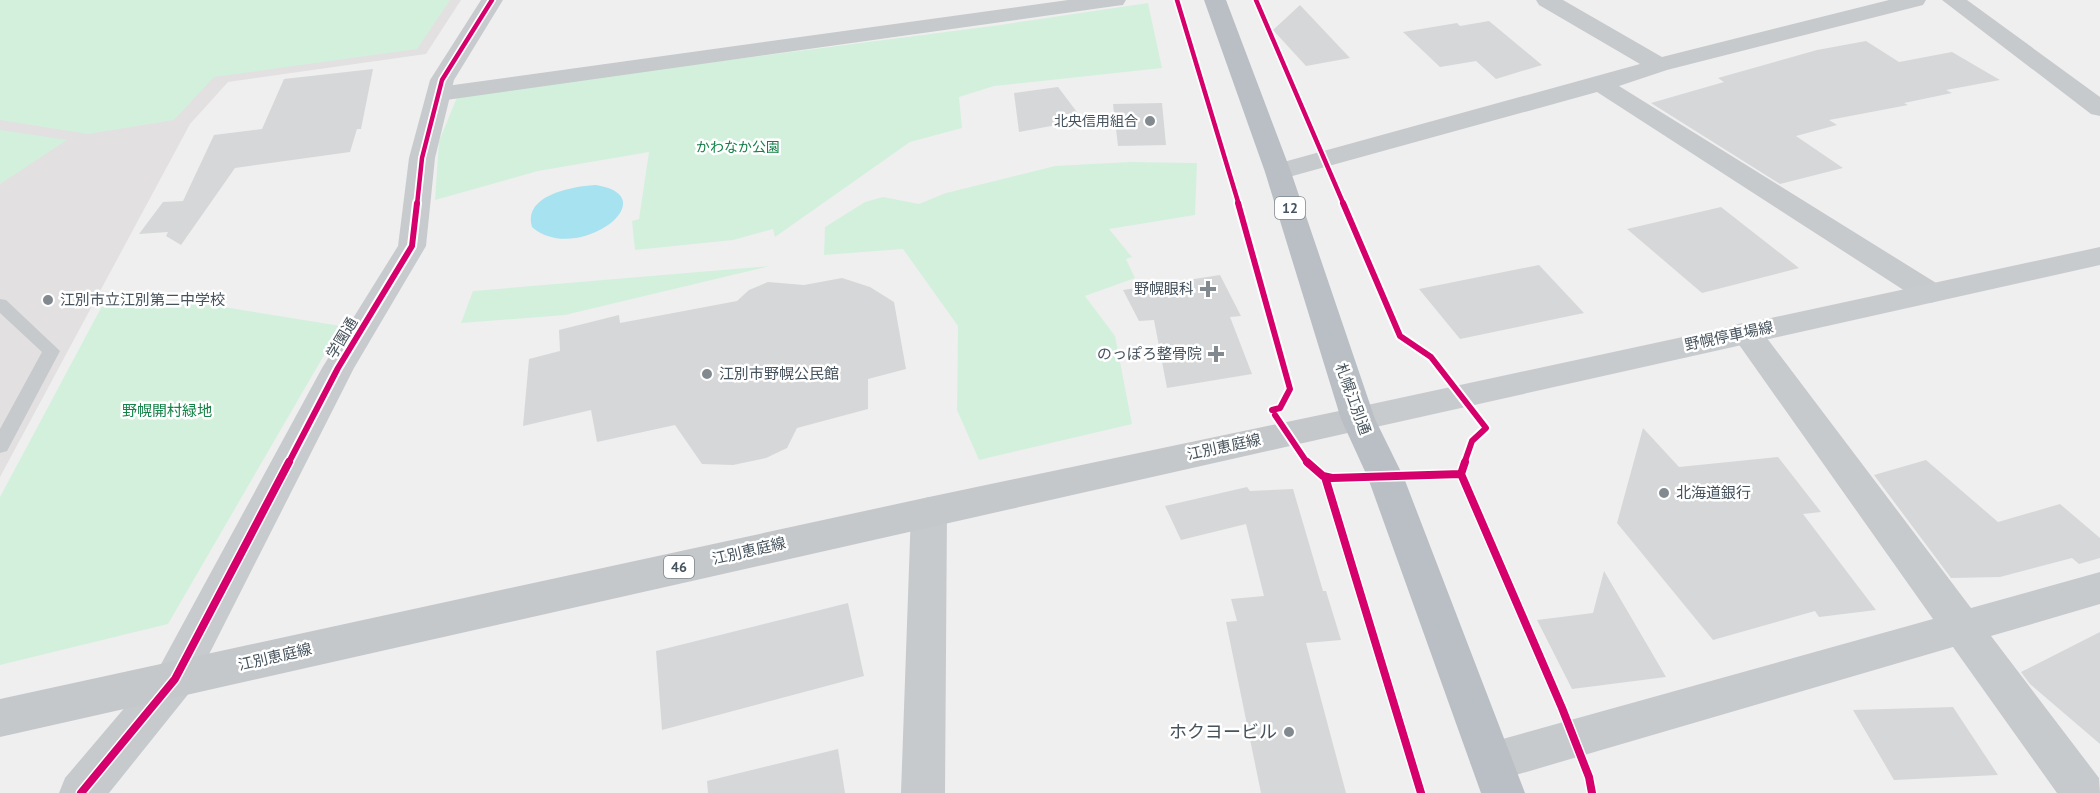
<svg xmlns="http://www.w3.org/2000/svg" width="2100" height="793" font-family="'PT Sans','Noto Sans JP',sans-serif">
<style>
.education{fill:#e2e0e1}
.green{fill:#d3f0dd}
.water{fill:#a6e2f0}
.building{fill:#d6d7d8}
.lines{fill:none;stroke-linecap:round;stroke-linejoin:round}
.lane{fill:#c6cacc;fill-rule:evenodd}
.street{fill:#c6cacc;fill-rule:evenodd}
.secondary{fill:#c8cbce;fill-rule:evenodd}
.primary{fill:#c4c8cb;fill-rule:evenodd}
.highway{fill:#b9bfc4;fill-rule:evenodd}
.cycleway-far2-casing{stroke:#fff;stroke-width:8}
.cycleway-far1-casing{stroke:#fff;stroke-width:10}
.cycleway-casing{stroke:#fff;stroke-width:11}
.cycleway-far2{stroke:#d6006c;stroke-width:4.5}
.cycleway-far1{stroke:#d6006c;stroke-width:6}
.cycleway{stroke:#d6006c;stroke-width:8}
.poi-dot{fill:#828a90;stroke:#fff;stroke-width:2}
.labels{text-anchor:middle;stroke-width:5;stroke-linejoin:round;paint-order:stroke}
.far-poi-label{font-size:14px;fill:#46535d;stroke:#fff;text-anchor:end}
.far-park-label{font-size:14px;fill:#138247;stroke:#fff}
.shield{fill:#fff;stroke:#7e878e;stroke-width:1.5}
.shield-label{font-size:14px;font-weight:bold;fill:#46535d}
.poi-label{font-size:15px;fill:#46535d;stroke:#fff;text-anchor:start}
.street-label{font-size:15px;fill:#46535d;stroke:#fff}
.park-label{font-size:15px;fill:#138247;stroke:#fff}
.near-poi-label{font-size:18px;fill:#46535d;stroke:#fff;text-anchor:end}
</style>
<rect width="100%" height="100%" fill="#f0efef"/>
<path class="education" d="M0,0H461L426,54L228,82L190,124L0,477Z"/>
<path class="green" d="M0,0H450L417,49L214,77L174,120L88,134L0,120Z
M1148,3L1162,68L994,86L959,97L962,128L910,142L775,237L773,229L733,240L635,250L632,221L639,219L649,152L538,171L435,200L439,141L458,95L1000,25Z
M0,130L67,140L0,184Z
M1130,162L1197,163L1195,215L1109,229L1132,257L1126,259L1135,278L1085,296L1115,336L1132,424L979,460L957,410L958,326L903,249L824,255L825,227L865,202L883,197L919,204L946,193L1055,166Z
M770,266L565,315L461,323L473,291Z
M199,303L341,326L168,624L0,665V497L102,306Z"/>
<path class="water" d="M596,185C669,197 576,266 532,227C522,195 574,186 596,185Z"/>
<path class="building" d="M1300,5L1350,58L1306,66L1273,30Z
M1489,21L1542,65L1496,79L1476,61L1440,67L1403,32L1457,23L1460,26Z
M1866,41L1899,62L1952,52L2000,80L1946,90L1952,93L1904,103L1908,105L1829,120L1837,125L1796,136L1843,168L1780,184L1651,103L1724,82L1718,78L1817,50Z
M373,69L361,129H357L350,152L235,168L181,245L166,236L168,232L139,234L163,202L183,201L214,135L262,129L284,79Z
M1058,87L1083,120L1019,132L1014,93Z
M1162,103L1166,145L1118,146L1113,104Z
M1721,207L1799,268L1702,293L1627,229Z
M1539,265L1584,313L1460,339L1419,289Z
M1220,275L1241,316L1230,317L1252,374L1167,388L1154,320L1139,321L1123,290Z
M842,278L870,287L894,302L906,369L868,379V409L797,428L787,448L766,458L733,465L702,464L675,425L597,442L591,410L523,426L529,359L560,351L559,330L619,315L620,323L737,301L749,290L768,282L804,285Z
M1643,428L1679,467L1778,457L1821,512L1803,514L1876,610L1819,617L1815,611L1713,640L1617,523Z
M1926,460L1998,522L2060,504L2100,538V558L2079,564L2072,558L2000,577L1951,578L1874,475Z
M1247,487L1250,491L1293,489L1323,591H1326L1341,640L1306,643L1346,793H1261L1226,622L1237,621L1231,599L1264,596L1246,524L1181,540L1165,506Z
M1604,571L1666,677L1572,689L1537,620L1593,613Z
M848,603L864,676L662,730L656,651Z
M2100,632V744L2030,684L2021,672Z
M1953,707L1998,775L1894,780L1853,710Z
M838,749L845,793H708L707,781Z"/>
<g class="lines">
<path class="lane" d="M0,299L6,300L60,351L7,451L0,453V429L42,352L0,313Z"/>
<path class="street" d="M1068,0H1126L1123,5L1115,6L439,101L430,99L427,94L430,89L439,87Z
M1536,0H1563L1662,57L1889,0H1926L1923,5L1667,70L1619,86L1941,286L1945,293L1941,300L1930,303L1919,300L1597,92L1278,180L1269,178L1265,172L1269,166L1640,64L1539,5Z
M1942,0H1967L2100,97V116L2091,114Z
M1746,322L1757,325L1971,608L2100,572V604L1991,636L2099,778L2100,793H2057L1953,647L1492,782L1477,776L1470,762L1477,748L1492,742L1933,619L1735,339L1730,332L1735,325Z
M929,497L942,501L947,511L945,793H901L911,511L916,501Z
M175,661L190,666L196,679L190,692L109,793H59L65,778L160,666Z"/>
<path class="secondary" d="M481,0H503L454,80L435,158L426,246L354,368L190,692L175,697L160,692L154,679L160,666L322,368L398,246L409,158L430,80Z
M2100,247V265L1358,431L1346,428L1341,419L1346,410L1358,407Z"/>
<path class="primary" d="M1358,407L1370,410L1375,419L1370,428L0,737V699L929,497Z"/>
<path class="highway" d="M1204,0H1226L1291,172L1375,419L1404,478L1525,793H1481L1368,478L1341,419L1265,172Z"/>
<defs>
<path id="cycleway-far2" d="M1177,0L1239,205
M1256,0L1344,205
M417,205L422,158L442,80L492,0"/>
<path id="cycleway-far1" d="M1238,203L1290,389L1280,408L1272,410
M1343,203L1400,336L1431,357L1486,428L1472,441L1464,464
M1275,415L1308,464
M288,464L338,368L412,246L417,203"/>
<path id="cycleway" d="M1307,462L1323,476L1332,478L1461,474L1465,462
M1461,474L1562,708L1589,777L1592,793
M1325,477L1421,793
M81,793L175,679L289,462"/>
</defs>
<use href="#cycleway-far2" class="cycleway-far2-casing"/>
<use href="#cycleway-far1" class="cycleway-far1-casing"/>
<use href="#cycleway" class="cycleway-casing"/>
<use href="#cycleway-far2" class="cycleway-far2"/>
<use href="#cycleway-far1" class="cycleway-far1"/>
<use href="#cycleway" class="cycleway"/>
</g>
<g class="poi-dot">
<circle cx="1150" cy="121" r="6"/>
<path d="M1205 280h6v6h6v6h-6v6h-6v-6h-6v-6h6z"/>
<circle cx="48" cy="300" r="6"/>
<path d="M1213 345h6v6h6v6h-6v6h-6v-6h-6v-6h6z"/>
<circle cx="707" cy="374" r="6"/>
<circle cx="1664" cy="493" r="6"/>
<circle cx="1289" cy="732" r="6"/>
</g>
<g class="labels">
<g class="far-poi-label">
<text x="1138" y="126">北央信用組合</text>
</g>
<g class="far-park-label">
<text x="738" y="152">かわなか公園</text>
</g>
<g class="shield">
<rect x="1275" y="197" width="30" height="22" rx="4.5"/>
<rect x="664" y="556" width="30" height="22" rx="4.5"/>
</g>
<g class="shield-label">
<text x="1290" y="213">12</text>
<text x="679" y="572">46</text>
</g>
<g class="poi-label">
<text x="1194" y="294" text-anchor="end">野幌眼科</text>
<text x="60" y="305">江別市立江別第二中学校</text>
<text x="1202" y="359" text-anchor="end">のっぽろ整骨院</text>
<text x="719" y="379">江別市野幌公民館</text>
<text x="1676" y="498">北海道銀行</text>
</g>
<g class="street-label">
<text transform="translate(1729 336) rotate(-12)" y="5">野幌停車場線</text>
<text transform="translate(342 338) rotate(-59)" y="5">学園通</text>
<text transform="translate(1353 399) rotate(70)" y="5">札幌江別通</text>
<text transform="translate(1224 447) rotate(-12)" y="5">江別恵庭線</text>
<text transform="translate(749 551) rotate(-13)" y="5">江別恵庭線</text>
<text transform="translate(275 657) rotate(-13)" y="5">江別恵庭線</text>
</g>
<g class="park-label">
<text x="167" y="416">野幌開村緑地</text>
</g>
<g class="near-poi-label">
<text x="1277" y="738">ホクヨービル</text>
</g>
</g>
</svg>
